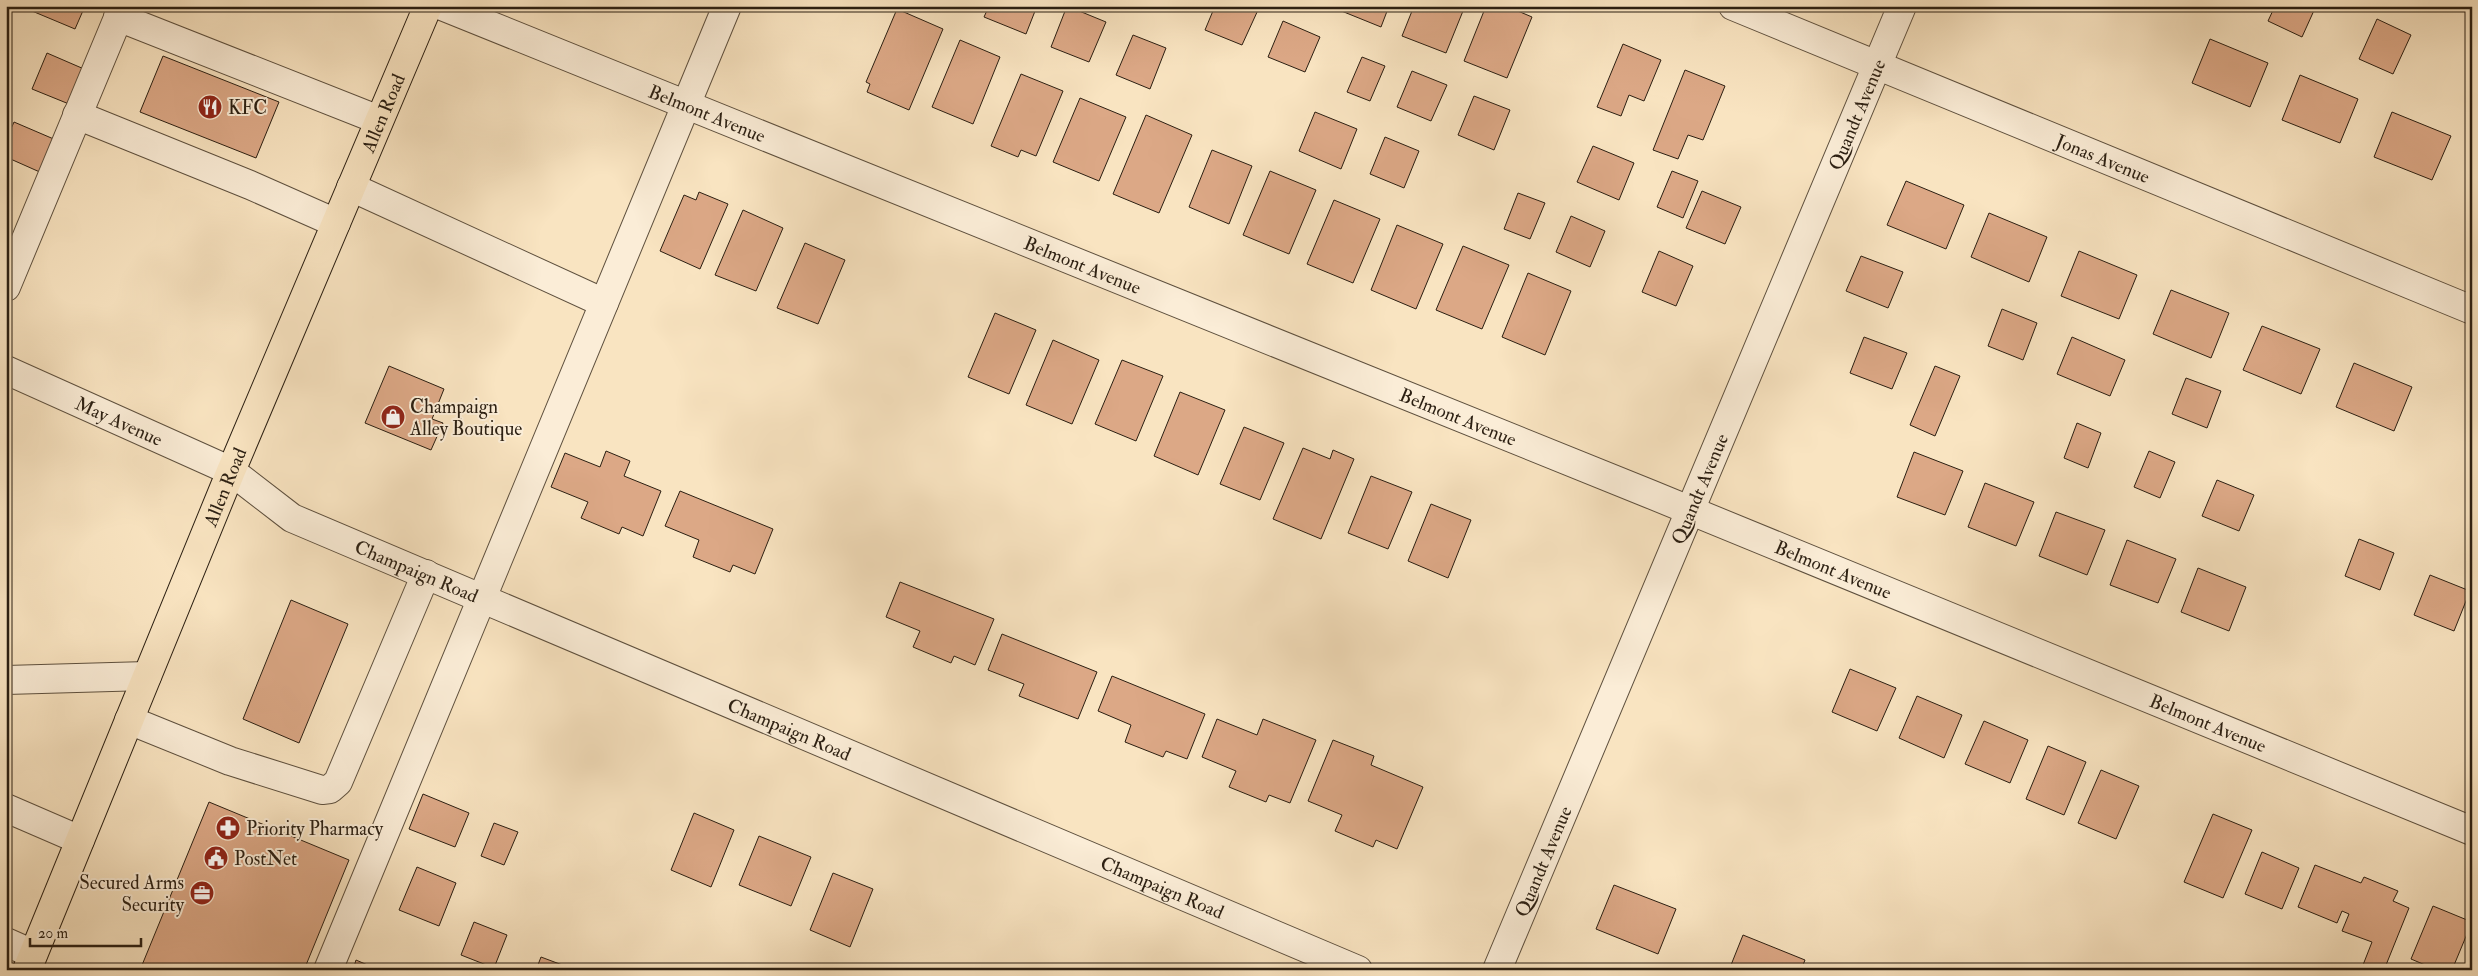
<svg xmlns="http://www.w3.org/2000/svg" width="2478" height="976" font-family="'IM FELL Double Pica',serif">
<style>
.building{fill:#dca886;stroke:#2b1f12}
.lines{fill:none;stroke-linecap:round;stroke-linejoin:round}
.minor-casing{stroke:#5e503e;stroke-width:30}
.major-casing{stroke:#2b1f12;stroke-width:30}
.minor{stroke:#fbedd7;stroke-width:28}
.major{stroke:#f9e4c1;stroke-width:28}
.labels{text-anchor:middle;stroke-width:4;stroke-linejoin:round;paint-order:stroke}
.poi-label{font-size:19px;fill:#2b1f12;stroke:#fbedd7;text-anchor:start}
.street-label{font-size:19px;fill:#2b1f12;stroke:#fbedd7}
</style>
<rect width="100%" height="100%" fill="#f9e4c1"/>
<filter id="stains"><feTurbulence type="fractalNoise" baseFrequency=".004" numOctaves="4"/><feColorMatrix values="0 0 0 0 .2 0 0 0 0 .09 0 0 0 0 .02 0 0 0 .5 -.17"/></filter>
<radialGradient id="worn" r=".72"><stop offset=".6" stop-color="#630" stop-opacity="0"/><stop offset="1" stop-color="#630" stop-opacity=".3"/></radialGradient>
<path class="building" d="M34,6H85L75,29L32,11Z
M989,6H1037L1026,34L984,17Z
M1067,6L1106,22L1089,62L1051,47Z
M1215,6H1249L1258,10L1242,45L1205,30Z
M1341,6H1389L1381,27L1339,10Z
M1414,6H1465L1446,53L1402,36Z
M1486,6H1506L1532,17L1507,78L1464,61Z
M2275,6H2316L2302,37L2268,21Z
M897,9L943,29L909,110L867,92L870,84L866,82Z
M2377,19L2411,35L2393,74L2359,59Z
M1283,21L1320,37L1305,72L1268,57Z
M1133,35L1166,48L1150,89L1116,75Z
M2210,39L2268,63L2250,107L2192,83Z
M960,40L1000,57L973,124L932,107Z
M1623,44L1661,60L1644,101L1629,95L1621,116L1597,107Z
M47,53L84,69L69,104L32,89Z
M163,56L279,102L256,158L140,112Z
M1362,57L1385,66L1370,101L1347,92Z
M1685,70L1725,86L1703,140L1688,135L1678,159L1653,150Z
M1412,71L1447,85L1431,121L1397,107Z
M1021,74L1063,91L1036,156L1021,150L1018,157L991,146Z
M2300,75L2358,99L2340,143L2282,120Z
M1474,96L1510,110L1494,150L1458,135Z
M1080,98L1126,117L1099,181L1053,162Z
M1315,112L1357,129L1341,169L1299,151Z
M2392,112L2451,136L2432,180L2374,157Z
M1146,115L1192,135L1159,213L1113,194Z
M14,122L56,140L42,173L6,157V140Z
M1385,137L1419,151L1404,188L1370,174Z
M1593,146L1634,163L1619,200L1577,182Z
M1212,150L1252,166L1229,224L1189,207Z
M1270,171L1316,190L1289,254L1243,235Z
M1672,171L1698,181L1683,218L1657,207Z
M1906,181L1964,205L1946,249L1887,225Z
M1702,191L1741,207L1725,244L1686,228Z
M699,192L728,204L700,269L660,251L684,195L696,200Z
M1518,193L1545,203L1530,239L1504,229Z
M1334,200L1380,219L1353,283L1307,264Z
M743,210L783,228L756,291L715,275Z
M1989,213L2047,237L2029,282L1971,257Z
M1571,216L1605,231L1590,267L1556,252Z
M1397,225L1443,244L1416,309L1371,290Z
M805,243L845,260L818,324L777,308Z
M1463,246L1509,265L1482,329L1436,310Z
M1659,251L1693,266L1676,306L1642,292Z
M2079,251L2137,275L2119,319L2061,296Z
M1861,256L1903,272L1888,308L1846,291Z
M1528,273L1571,291L1545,355L1502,337Z
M2171,290L2229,313L2211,358L2153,334Z
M2002,309L2037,323L2023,360L1988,346Z
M995,313L1036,330L1009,394L968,377Z
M2262,326L2320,349L2301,394L2243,370Z
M1864,337L1907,353L1892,389L1850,373Z
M2072,337L2125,360L2110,396L2057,374Z
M1053,340L1099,360L1072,424L1026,405Z
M1122,360L1163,376L1136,441L1095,424Z
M2354,363L2412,387L2394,431L2336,407Z
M389,366L444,389L432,419L443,423L431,450L365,423Z
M1935,366L1960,376L1935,436L1910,425Z
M2186,378L2221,391L2207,428L2172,414Z
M1180,392L1225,410L1198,475L1154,456Z
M2077,423L2101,433L2088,468L2064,458Z
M1244,427L1284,443L1260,500L1220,484Z
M1303,448L1330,459L1333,450L1354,459L1321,539L1273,519Z
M606,451L630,461L624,476L661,491L643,536L622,527L619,534L581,518L588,502L551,487L565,453L600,467Z
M2149,451L2175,462L2160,498L2134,487Z
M1914,452L1963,471L1945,515L1897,497Z
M1371,476L1412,492L1388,549L1348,533Z
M2217,480L2254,495L2239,531L2202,516Z
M1985,483L2034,502L2016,546L1968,527Z
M680,491L773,529L755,574L733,565L730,572L693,557L699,540L665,526Z
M1431,504L1471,520L1448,578L1408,561Z
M2056,512L2105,530L2087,575L2039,556Z
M2359,539L2394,553L2380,590L2345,576Z
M2127,540L2176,559L2158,603L2110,585Z
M2198,568L2246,587L2229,631L2181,612Z
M2430,575L2470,591L2454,631L2414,615Z
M900,582L994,619L975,665L954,656L951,663L913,647L920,631L886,617Z
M291,600L348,624L299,743L243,719Z
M1002,634L1097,672L1078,719L1019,696L1024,684L988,670Z
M1850,669L1896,688L1877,731L1832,712Z
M1112,676L1205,714L1187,759L1166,751L1163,757L1125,742L1131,725L1098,711Z
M1917,696L1962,715L1944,758L1899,738Z
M1217,719L1257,735L1263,719L1316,740L1290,803L1269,795L1266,802L1229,787L1236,771L1202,757Z
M1984,721L2028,740L2010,783L1965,764Z
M1333,740L1374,756L1371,765L1423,787L1397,849L1376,840L1373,847L1335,831L1342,815L1308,801Z
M2048,746L2086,762L2064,815L2026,799Z
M2101,770L2139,786L2116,839L2078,823Z
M423,794L469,813L455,847L409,829Z
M209,802L349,860L304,970H140Z
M694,813L734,830L711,887L671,870Z
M2213,814L2252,830L2223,898L2184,882Z
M494,823L518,832L504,865L481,856Z
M759,836L811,857L791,906L739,885Z
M2262,852L2299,868L2282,909L2245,894Z
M2315,865L2361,883L2364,877L2398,891L2393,901L2409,908L2384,970H2375L2363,965L2372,942L2342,931L2349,914L2342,911L2337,923L2298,907Z
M417,867L456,883L439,926L399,910Z
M833,873L873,889L850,947L810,930Z
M1614,885L1676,909L1658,954L1596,929Z
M2433,906L2472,922L2452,970H2437L2411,959Z
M474,922L507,935L494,968L461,955Z
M1743,935L1805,960L1801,970H1729Z
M541,957L565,966L563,970H536Z
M356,960L379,970H353Z"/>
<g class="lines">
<defs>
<g id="minor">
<path id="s1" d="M442,6L1650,494L2472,831"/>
<path id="s2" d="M1733,6L2472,310"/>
<path d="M118,17L379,120"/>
<path d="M77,115L250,185L336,223"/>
<path d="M351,187L604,303"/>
<path d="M6,287L123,6"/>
<path id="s3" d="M6,370L231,471L292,518L1358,970"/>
<path d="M6,680L147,676"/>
<path d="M129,720L230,761L322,790L330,789L338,782L426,574"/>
<path d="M6,808L80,840"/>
<path d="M6,942L33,954"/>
<path d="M328,970L727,6"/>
<path id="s4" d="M1497,970L1902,6"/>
</g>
<g id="major">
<path id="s5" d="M27,970L231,471L428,6"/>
</g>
</defs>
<use href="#minor" class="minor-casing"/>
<use href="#major" class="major-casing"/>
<use href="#minor" class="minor"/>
<use href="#major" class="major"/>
</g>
<defs>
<symbol id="restaurant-disc" viewBox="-11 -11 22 22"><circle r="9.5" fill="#8f2418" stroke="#fbedd7"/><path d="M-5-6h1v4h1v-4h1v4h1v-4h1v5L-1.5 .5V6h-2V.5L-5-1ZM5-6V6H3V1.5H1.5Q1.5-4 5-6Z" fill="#fff"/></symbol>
<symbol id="shop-disc" viewBox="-11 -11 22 22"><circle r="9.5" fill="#8f2418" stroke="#fbedd7"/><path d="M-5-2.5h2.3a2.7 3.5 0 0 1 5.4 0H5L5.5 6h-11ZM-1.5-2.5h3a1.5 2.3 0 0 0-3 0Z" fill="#fff"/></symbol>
<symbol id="pharmacy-disc" viewBox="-11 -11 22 22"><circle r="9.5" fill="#8f2418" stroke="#fbedd7"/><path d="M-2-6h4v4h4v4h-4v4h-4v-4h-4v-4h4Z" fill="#fff"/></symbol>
<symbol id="civic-disc" viewBox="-11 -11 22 22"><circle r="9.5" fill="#8f2418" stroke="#fbedd7"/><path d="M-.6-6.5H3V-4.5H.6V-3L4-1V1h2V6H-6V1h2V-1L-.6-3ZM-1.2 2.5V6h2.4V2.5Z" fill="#fff"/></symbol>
<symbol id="office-disc" viewBox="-11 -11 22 22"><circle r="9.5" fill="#8f2418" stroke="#fbedd7"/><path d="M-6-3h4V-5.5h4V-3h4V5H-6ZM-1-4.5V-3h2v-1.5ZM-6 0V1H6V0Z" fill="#fff"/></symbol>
</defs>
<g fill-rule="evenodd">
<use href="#restaurant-disc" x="196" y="93" width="28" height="28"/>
<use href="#shop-disc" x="379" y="403" width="28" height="28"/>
<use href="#pharmacy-disc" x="214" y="814" width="28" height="28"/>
<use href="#civic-disc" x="202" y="844" width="28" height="28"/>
<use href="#office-disc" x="188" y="879" width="28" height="28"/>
</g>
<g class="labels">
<g class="poi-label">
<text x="228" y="114">KFC</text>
<text x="410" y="413">Champaign<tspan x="410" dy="22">Alley Boutique</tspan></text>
<text x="246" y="835">Priority Pharmacy</text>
<text x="234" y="865">PostNet</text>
<text x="184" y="889" text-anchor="end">Secured Arms<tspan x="184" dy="22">Security</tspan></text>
</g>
<g class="street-label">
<text dy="7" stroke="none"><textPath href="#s5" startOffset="928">Allen Road</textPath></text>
<text dy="7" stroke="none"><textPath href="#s1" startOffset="286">Belmont Avenue</textPath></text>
<text dy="7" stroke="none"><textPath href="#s4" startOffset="928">Quandt Avenue</textPath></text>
<text dy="7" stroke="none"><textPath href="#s2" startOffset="400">Jonas Avenue</textPath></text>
<text dy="7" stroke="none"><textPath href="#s1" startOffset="691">Belmont Avenue</textPath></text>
<text dy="7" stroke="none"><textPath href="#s1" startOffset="1096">Belmont Avenue</textPath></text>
<text dy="7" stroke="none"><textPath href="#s3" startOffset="124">May Avenue</textPath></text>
<text dy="7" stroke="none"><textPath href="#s5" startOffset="522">Allen Road</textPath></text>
<text dy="7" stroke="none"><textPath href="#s4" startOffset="522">Quandt Avenue</textPath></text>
<text dy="7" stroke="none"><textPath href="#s3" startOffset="459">Champaign Road</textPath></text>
<text dy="7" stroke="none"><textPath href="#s1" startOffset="1501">Belmont Avenue</textPath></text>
<text dy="7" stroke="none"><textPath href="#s1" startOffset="1906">Belmont Avenue</textPath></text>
<text dy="7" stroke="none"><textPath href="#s3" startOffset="864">Champaign Road</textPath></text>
<text dy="7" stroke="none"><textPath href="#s4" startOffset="118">Quandt Avenue</textPath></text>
<text dy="7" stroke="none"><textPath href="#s3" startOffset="1269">Champaign Road</textPath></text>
</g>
</g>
<rect width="2478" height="976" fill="none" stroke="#f9e4c1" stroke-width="25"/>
<rect x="8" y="8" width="2463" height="961" fill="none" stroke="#2b1f12" stroke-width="2.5"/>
<rect x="12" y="12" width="2453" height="951" fill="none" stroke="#2b1f12"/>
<path d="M30 938v8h111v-8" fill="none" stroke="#2b1f12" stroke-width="2.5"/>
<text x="38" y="938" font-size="15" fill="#2b1f12" stroke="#fbedd7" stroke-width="4" paint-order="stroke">20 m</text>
<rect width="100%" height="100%" filter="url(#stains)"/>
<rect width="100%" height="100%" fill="url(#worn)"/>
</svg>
